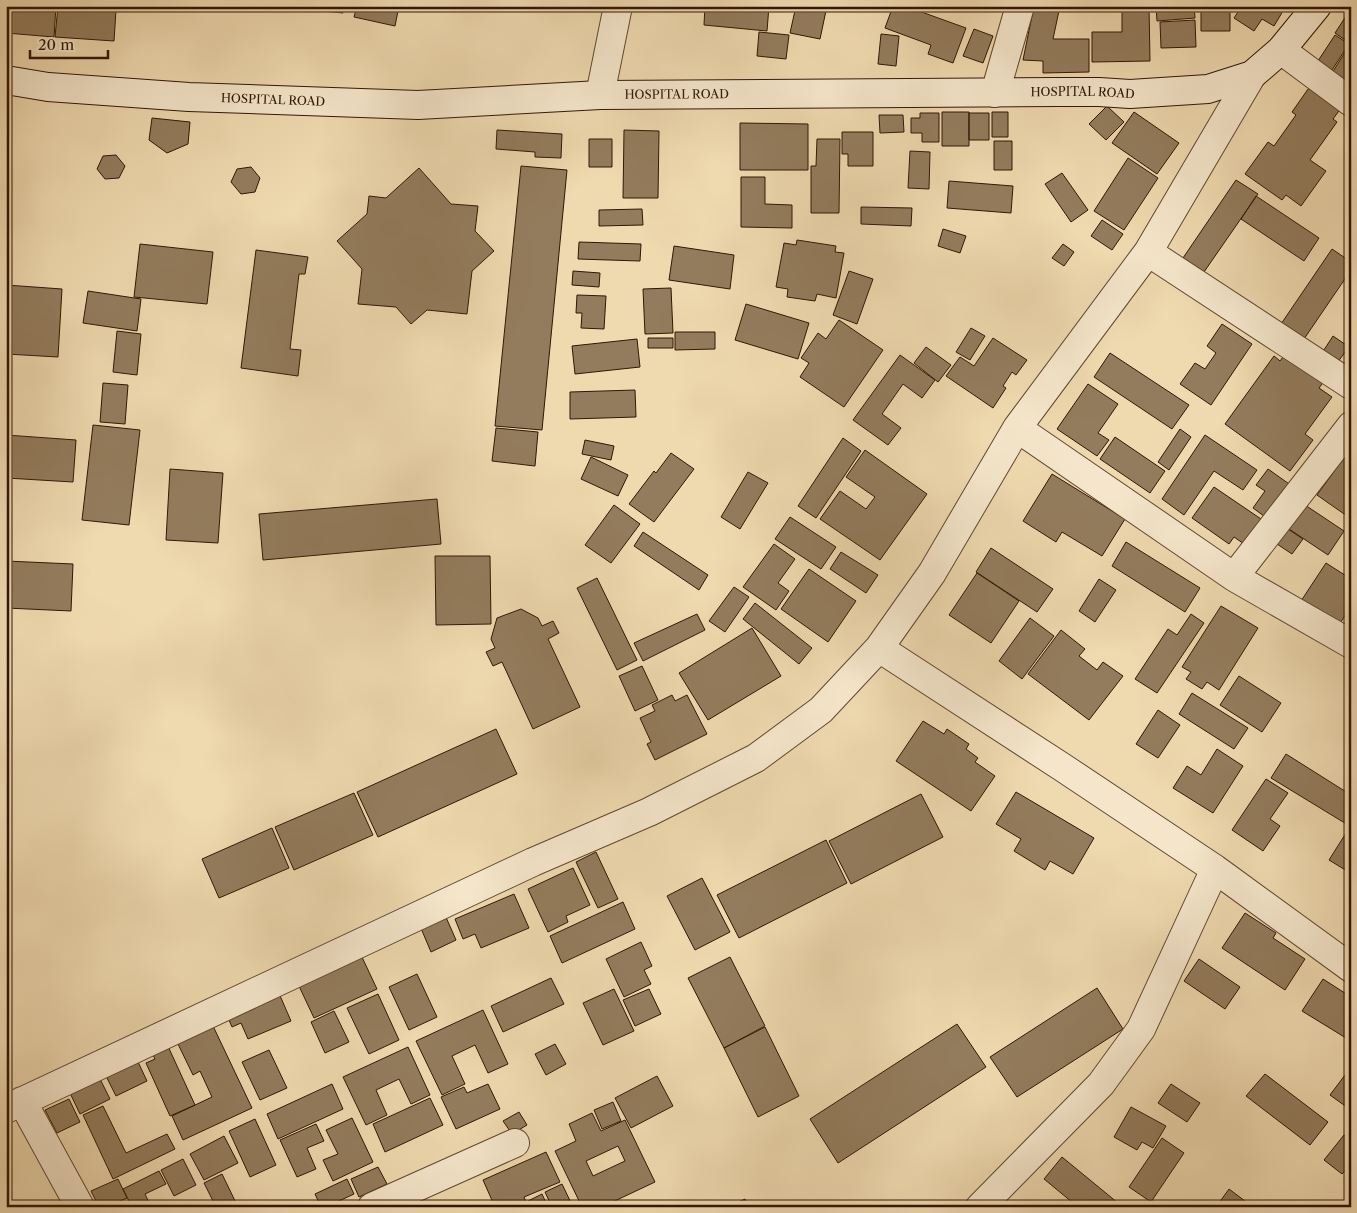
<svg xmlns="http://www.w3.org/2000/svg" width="1357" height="1213" font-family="'Libre Caslon Text',serif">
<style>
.building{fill:#937c5d;stroke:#301704;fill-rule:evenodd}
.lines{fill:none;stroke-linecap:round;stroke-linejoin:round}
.street-casing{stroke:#60482f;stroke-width:30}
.secondary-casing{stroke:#301704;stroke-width:30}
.street{stroke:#f5e6cb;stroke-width:28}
.secondary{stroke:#f5e6cb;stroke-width:28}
.labels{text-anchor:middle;stroke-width:4;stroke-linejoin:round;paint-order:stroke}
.street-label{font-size:12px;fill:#301704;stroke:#f5e6cb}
</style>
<rect width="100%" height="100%" fill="#efd9af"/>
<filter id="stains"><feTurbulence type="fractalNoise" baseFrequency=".004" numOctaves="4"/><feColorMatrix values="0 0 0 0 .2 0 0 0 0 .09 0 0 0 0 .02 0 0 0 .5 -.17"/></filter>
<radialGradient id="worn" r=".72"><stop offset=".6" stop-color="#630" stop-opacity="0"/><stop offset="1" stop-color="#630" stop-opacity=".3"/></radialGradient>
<path class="building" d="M6,6H56L54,37L6,33Z
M58,6L116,10L114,41L55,37Z
M273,6H343V13Z
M357,6H399L395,26L354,17Z
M705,6H769L767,31L704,25Z
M796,6H827L820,39L790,33Z
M893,6H905L966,28L953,63L928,54L931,45L885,28Z
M1034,6H1060L1053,39H1089V72L1043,73V61L1023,60Z
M1122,6H1149L1150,61L1092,62V32H1122Z
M1156,6H1194L1195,18L1157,21Z
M1201,6H1230V31H1201Z
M1242,6H1286L1274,26L1262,19L1254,31L1234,18Z
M1348,13L1351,15V44L1335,33Z
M1195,20L1196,47L1161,48L1160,22Z
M974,29L993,36L983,63L963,56Z
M759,32L789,35L786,59L757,56Z
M881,34L899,36L896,66L878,64Z
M1335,35L1349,44L1328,76L1314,67Z
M1349,46L1351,47V89L1330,76Z
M1313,82L1344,104L1333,119L1337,122L1310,160L1326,171L1301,206L1286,195L1282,200L1245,174L1268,142L1274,146L1296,115L1292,112Z
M1107,106L1124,122L1106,140L1089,124Z
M942,112H969V146H942Z
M992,112H1008V137H992Z
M1134,112L1179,143L1157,174L1112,143Z
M920,113H939V142H922V133H911V118H920Z
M969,113H989V140H969Z
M879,115H903L904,132L880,133Z
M152,118L190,122L188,144L167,153L149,140Z
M740,123L808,124V170H740Z
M497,130L562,134L561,158L535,157V152L496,149Z
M624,130L659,131L658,198H623Z
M842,132H873V166H848V154H842Z
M589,139H612V167H589Z
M817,139H840L839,213H811V166H816Z
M994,141H1012V170H994Z
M910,151L930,152L929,189L908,188Z
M116,155L125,166L119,178L105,179L97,169L103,156Z
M1128,158L1158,178L1124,230L1094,211Z
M521,166L567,170L542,430L495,426Z
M251,167L260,178L255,192L241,194L231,182L237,169Z
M419,168L451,204L478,206L475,231L494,251L472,271L467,314L427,310L411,324L396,307L358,304L362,269L337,241L367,214L369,196L386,198Z
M1062,173L1088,210L1071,222L1045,184Z
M741,177H765V204L792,205V228L741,227Z
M1236,180L1258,194L1204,272L1183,258Z
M949,181L1013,186L1011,213L947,208Z
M1256,196L1319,238L1304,261L1241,219Z
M861,207L912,208L911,226L861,224Z
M642,209L643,225L599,226V210Z
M1102,220L1123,234L1112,250L1091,236Z
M943,229L966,236L960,253L938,246Z
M797,240L836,246L835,252L844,253L836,298L817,294L815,301L787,297L788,289L776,287L784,243L796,245Z
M579,242L641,244L640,261L578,259Z
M140,244L213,252L207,304L134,297Z
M1063,244L1074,252L1064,266L1052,258Z
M674,246L734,255L730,289L669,280Z
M1332,249L1351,262V270L1304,339L1281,324Z
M256,250L308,257L305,274H299L290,349L301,350L298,376L241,368Z
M573,271L600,273L599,287L572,285Z
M849,271L873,279L857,324L833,315Z
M6,285L62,289L58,357L6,354Z
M671,288L673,333L645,334L643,289Z
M88,291L141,299L137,331L83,323Z
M577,295L606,296L604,329L581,328L582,313H576Z
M746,304L809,323L798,359L735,340Z
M839,320L883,350L844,407L800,377L809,363L801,358L818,333L826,339Z
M1222,324L1252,344L1211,405L1180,384L1195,363L1205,369L1216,353L1207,346Z
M971,328L985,336L970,360L956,352Z
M117,331L141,334L137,375L113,372Z
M675,332H715V349L675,350Z
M1333,336L1349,347L1337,363L1322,353Z
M648,338H673V348H648Z
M993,338L1027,360L1016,375L1012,372L1003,386L1006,388L993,408L946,376L960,357L974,366Z
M637,339L640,367L575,374L572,346Z
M926,347L951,365L938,382L914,363Z
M1110,353L1189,405L1172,429L1094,377Z
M1286,353L1325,380L1319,388L1332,397L1305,434L1313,440L1290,471L1225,424L1274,356L1280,361Z
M900,355L935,380L922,398L903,384L882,414L901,428L888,445L853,420Z
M103,383L128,385L125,424L100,422Z
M1088,384L1118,404L1098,433L1109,440L1097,456L1057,429Z
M635,390L636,417L570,419V392Z
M93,425L140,430L129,525L82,520Z
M496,428L538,432L535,466L492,461Z
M1180,429L1191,437L1169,470L1158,462Z
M6,435L76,440L73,482L6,478Z
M1205,435L1257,470L1243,490L1214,471L1184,515L1162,499Z
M1115,437L1165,471L1150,493L1100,459Z
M843,438L861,451L816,518L798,506Z
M585,440L614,446L611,460L582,454Z
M1351,448V512L1347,516L1317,495Z
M865,450L927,494L880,560L820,519L840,491L866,509L875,497L846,477Z
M671,453L694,469L654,522L629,504L654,471L656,473Z
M591,457L628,475L618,496L581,479Z
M170,469L223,473L218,543L166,540Z
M1268,469L1292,486L1268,519L1253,508L1265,491L1256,485Z
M748,472L768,483L740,529L721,517Z
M1052,474L1125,519L1102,556L1062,532L1056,542L1023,521Z
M1214,487L1264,521L1247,546L1234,537L1229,544L1192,518Z
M437,499L441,544L263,560L259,514Z
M1302,503L1344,531L1328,555L1286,527Z
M614,505L640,524L611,563L585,545Z
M790,517L836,547L821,569L775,539Z
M1288,529L1303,539L1292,554L1277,544Z
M643,532L708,575L699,590L634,546Z
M1126,542L1200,588L1185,612L1112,566Z
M774,544L795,559L778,583L789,591L776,610L743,587Z
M991,548L1053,589L1037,612L976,572Z
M841,552L878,575L866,593L830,569Z
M435,556H490L491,624L436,625Z
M6,561L73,564L71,611L6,608Z
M1326,563L1351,579V606L1337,628L1299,604Z
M809,569L856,601L828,642L781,609Z
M977,573L1019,601L991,643L949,615Z
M597,578L637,660L617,670L577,588Z
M1099,579L1116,590L1095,622L1079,611Z
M734,587L749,597L725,632L709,621Z
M755,603L812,648L799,664L743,619Z
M1221,606L1258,628L1219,690L1207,682L1202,689L1186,679L1191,672L1182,667Z
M521,609L538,618L542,626L553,621L559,633L548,639L580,707L533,729L502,662L493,666L486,652L495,648L491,639L497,618Z
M697,614L705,630L643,661L634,643Z
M1191,614L1204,623L1157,693L1135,679L1168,629L1177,635Z
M1030,618L1054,636L1022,679L999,661Z
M752,628L781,676L708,720L679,673Z
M1061,630L1085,649L1079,656L1097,670L1103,662L1123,676L1089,720L1028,674Z
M642,666L658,700L635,711L619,676Z
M1239,676L1281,703L1262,732L1220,705Z
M1192,693L1248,728L1234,749L1179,714Z
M672,695L675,701L687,695L707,734L655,760L647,744L651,742L640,718L655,711L652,705Z
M1158,710L1180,725L1158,758L1136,744Z
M923,721L944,734L947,729L969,744L966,749L978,758L975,762L995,776L971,811L896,761Z
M496,729L517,774L378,837L357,792Z
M1217,749L1243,766L1213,813L1173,788L1187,766L1201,775Z
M1286,754L1351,795V820L1348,825L1271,778Z
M1266,779L1288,793L1270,819L1280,826L1263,851L1232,830Z
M1016,792L1094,838L1073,874L1050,861L1045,870L1014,851L1021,839L996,824Z
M354,793L373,835L294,870L275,827Z
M921,794L943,837L851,884L829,841Z
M272,828L289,868L219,898L202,859Z
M1346,833L1351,836V865L1347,871L1329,860Z
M826,840L847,883L739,938L717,895Z
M596,852L618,899L598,908L576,862Z
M573,868L590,905L566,916L568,922L548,932L528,889Z
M702,878L730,932L695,950L667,896Z
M514,894L529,928L481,948L475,934L463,939L455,919Z
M623,902L635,929L562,963L550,936Z
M1245,913L1276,933L1273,938L1305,959L1285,990L1222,948Z
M445,915L456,940L431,952L420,926Z
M641,942L652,966L644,970L651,984L624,997L606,959Z
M361,955L377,989L314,1018L298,984Z
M730,957L765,1026L724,1048L688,978Z
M1199,959L1240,987L1225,1009L1184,981Z
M417,974L437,1017L409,1030L389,987Z
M551,978L564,1004L503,1032L491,1006Z
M1323,979L1351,997V1031L1346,1038L1302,1011Z
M1097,988L1123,1029L1017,1097L990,1057Z
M614,989L634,1031L603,1045L583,1003Z
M649,989L661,1014L635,1026L623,1000Z
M278,991L291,1021L248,1039L241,1023L232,1027L226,1013Z
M378,994L399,1040L369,1054L347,1008Z
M483,1010L508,1064L488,1073L475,1045L452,1056L465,1084L442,1095L416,1041Z
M334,1011L349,1042L325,1053L311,1022Z
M957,1024L986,1067L838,1163L810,1119Z
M213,1026L252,1108L183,1140L172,1116L212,1097L200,1071L193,1075L177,1042Z
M765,1027L799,1096L758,1117L724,1048Z
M166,1042L195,1105L170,1116L146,1063L155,1059L150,1049Z
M555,1044L566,1064L546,1075L535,1054Z
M408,1047L430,1095L411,1104L399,1079L376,1090L387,1115L366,1125L343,1077Z
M269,1050L287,1088L260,1100L242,1062Z
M138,1062L147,1081L116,1096L106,1076Z
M1351,1067V1104L1348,1108L1330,1095Z
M1265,1074L1328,1122L1310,1145L1246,1096Z
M657,1076L673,1106L631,1128L615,1098Z
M100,1079L110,1099L80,1114L70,1093Z
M332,1084L343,1109L278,1139L267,1114Z
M488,1084L500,1109L456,1129L441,1097L464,1087L467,1093Z
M1171,1084L1200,1103L1187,1122L1158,1103Z
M430,1098L443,1125L385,1152L373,1124Z
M69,1099L80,1122L57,1133L45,1110Z
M613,1102L621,1121L602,1129L594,1110Z
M103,1106L126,1153L167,1134L175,1149L113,1179L83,1115Z
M1131,1107L1166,1126L1153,1148L1142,1142L1137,1150L1114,1137Z
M519,1112L527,1125L512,1134L503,1121Z
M592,1113L601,1131L625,1120L655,1182L602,1207H582L555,1151L576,1141L569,1124ZM618,1146L625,1161L593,1176L586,1161Z
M352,1118L373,1162L333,1181L323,1160L338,1154L326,1130Z
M255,1119L276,1165L250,1177L229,1131Z
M316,1124L324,1141L307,1148L316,1169L297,1177L280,1140Z
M1344,1135L1351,1140V1164L1342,1174L1324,1160Z
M224,1136L238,1163L204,1180L190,1154Z
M1162,1138L1184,1153L1151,1202L1129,1187Z
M546,1152L560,1182L524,1197L526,1202L542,1194L548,1207H495L483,1180Z
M1062,1157L1118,1203L1115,1207H1078L1044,1179Z
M183,1159L196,1185L174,1196L161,1170Z
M378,1167L387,1184L359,1197L351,1179Z
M159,1171L166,1184L145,1194L151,1207H132L123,1189Z
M222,1174L238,1207H216L204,1183Z
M118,1179L127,1198L107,1207H99L91,1191Z
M347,1179L354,1194L326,1207H321L315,1194Z
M562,1184L573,1207H552L545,1192Z
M1229,1189L1253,1207H1216Z
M745,1199L749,1207H728Z"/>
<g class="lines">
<defs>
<path id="street" d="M1281,50L1351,102
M1252,75L1148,252L1017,428L932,573L879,648L1062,767L1215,869L1351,968
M995,93L1020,6
M600,95L618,6
M1148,252L1351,385
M1017,428L1234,577L1351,644
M1234,577L1351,426
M22,1101L80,1207
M6,1109L533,862L649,812L756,758L821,710L879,648
M372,1207L515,1143
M980,1207L1101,1084L1141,1029L1215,869"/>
<g id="secondary">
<path id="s1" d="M6,80L48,87L189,97L418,105L600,95L1057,92H1099L1130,94L1208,89L1252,75L1281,50L1317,6"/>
</g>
</defs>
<use href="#street" class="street-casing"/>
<use href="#secondary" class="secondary-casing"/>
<use href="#street" class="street"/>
<use href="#secondary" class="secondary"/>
</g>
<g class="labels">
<g class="street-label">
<text dy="4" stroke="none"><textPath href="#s1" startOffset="1078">HOSPITAL ROAD</textPath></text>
<text dy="4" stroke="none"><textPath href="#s1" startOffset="672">HOSPITAL ROAD</textPath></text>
<text dy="4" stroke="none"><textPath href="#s1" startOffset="268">HOSPITAL ROAD</textPath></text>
</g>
</g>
<rect width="1357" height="1213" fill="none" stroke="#efd9af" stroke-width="25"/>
<rect x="8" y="8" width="1342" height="1198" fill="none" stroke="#301704" stroke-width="2.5"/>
<rect x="12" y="12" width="1332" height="1188" fill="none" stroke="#301704"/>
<path d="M30 50v8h78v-8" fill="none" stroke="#301704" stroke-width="2.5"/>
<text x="38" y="50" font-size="15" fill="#301704" stroke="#f5e6cb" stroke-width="4" paint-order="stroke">20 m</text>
<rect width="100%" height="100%" filter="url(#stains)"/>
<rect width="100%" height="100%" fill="url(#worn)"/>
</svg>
